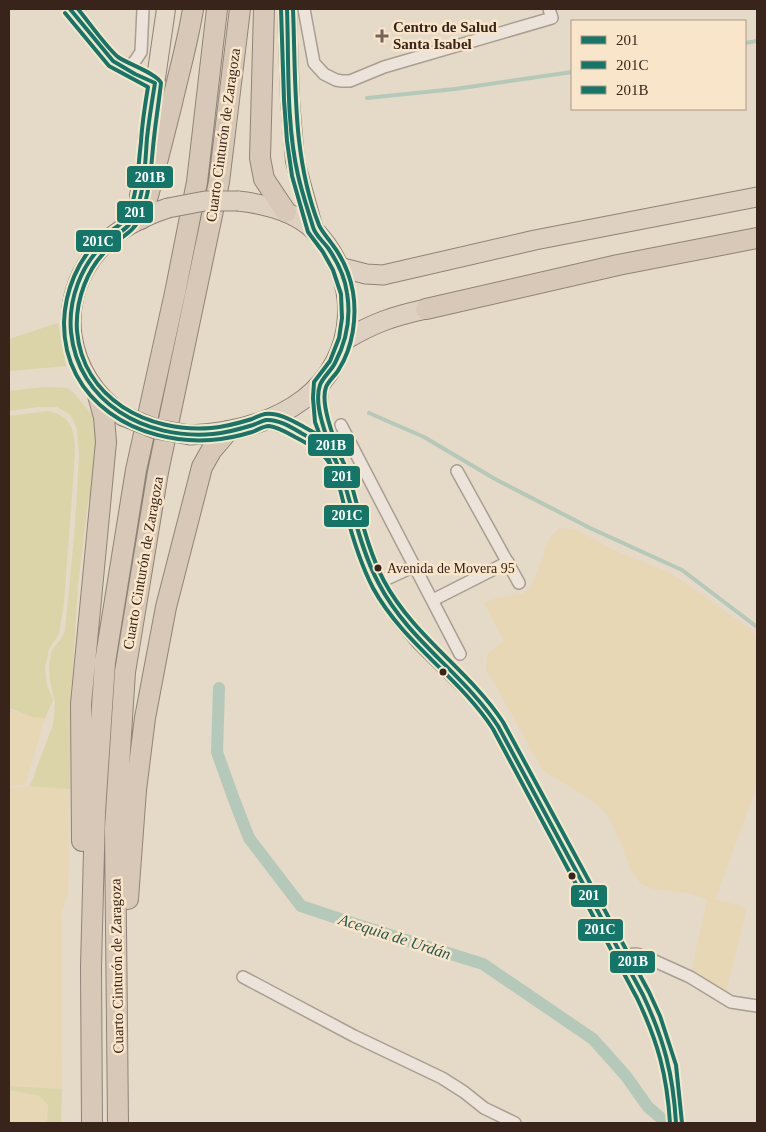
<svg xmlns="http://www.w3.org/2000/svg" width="766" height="1132" font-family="'Times New Roman',serif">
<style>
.farmland{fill:#e7d7b5}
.green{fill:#dad4a8}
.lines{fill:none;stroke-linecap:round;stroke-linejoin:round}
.stream{stroke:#b4c9b9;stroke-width:4}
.canal{stroke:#b4c9b9;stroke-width:12}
.minor-casing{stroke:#a99e91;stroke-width:14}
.secondary-casing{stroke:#998d81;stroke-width:18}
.primary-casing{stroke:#8f8378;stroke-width:20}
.trunk-casing{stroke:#8f8378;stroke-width:21}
.motorway-casing{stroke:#8f8378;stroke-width:22}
.minor{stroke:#ece4da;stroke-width:11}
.secondary{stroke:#ece4da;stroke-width:15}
.primary{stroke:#e5daca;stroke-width:18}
.trunk{stroke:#ded1c1;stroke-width:19}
.motorway{stroke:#d8c8b8;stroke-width:20}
.trunk-bridge-casing{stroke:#8f8378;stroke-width:21;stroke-linecap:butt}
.trunk-bridge{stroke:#ded1c1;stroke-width:19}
.bus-1-casing{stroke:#f9e6ca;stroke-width:8}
.bus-2-casing{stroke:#f9e6ca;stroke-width:8}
.bus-3-casing{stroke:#f9e6ca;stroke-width:8}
.bus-1{stroke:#147668;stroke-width:4}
.bus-2{stroke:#147668;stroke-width:4}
.bus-3{stroke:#147668;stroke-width:4}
.poi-dot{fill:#756357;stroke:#f9e6ca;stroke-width:2}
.bus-dot{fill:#38241a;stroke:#f9e6ca;stroke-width:2}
.labels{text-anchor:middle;stroke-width:5;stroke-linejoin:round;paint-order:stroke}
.bus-label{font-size:14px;fill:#38241a;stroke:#f9e6ca;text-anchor:start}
.poi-label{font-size:15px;font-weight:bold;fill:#38241a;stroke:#f9e6ca;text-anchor:start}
.street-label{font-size:15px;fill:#38241a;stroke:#f9e6ca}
.water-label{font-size:16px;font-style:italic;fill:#275950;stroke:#f9e6ca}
.line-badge{stroke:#f9e6ca;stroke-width:2}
.badge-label{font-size:14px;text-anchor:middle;font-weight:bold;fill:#fff}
</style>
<rect width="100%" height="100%" fill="#e5d9c7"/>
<path class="farmland" d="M559,528L577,530L611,549L672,574L749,628L757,637V785L715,899L747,908L726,992L692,971L707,899L688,893L653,889L640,883L631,870L620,840L607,814L590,799L547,773L541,767L486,668L487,655L504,641L484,603L500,597L522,594L531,588L550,537Z
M9,708L13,711L45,718L25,785L9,786Z
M30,786L70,789L68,892L61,914L62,1089L9,1086V788Z
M9,1090L40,1096L48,1105L47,1123H9Z"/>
<path class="green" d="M58,323L66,366L9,371V339Z
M44,387L67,388L73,392L93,416L97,439L91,495L88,502L78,586L70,712V789L30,786L53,725L55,703L50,681L49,664L52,650L61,639L65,631L75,526L79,455L77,430L74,421L69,414L57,407H37L9,411V391Z
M48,411C73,416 75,432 75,455L64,603L59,634L49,649L45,668L47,686L53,700L45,718L33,717L9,708V416Z
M9,1086L62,1089L61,1123H47L48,1105L40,1096L9,1090Z"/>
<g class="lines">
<path class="stream" d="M745,43L757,41
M367,98L455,89L572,72
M369,413L424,437L495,479L590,528L682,570L757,627"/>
<path class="canal" d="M219,688L217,752L233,797L249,838L301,906L361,926L483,964L593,1039L626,1076L648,1107L662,1119L669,1123"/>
<defs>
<path id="minor" d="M70,9L113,61L135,74L155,83
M304,9L314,63L324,74L336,80L342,81H350L384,67L552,18L549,9
M126,69L135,61L141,52L143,9
M341,425L460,654
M457,471L519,583
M378,583L415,566
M433,600L508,562
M622,955L637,954L648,958L690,977L731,1002L757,1006
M243,977L354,1036L442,1078L464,1092L484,1108L515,1123"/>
<path id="secondary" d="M320,385L319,405L321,420L333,449L362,543L378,584L398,616L419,641L480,701L495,720L507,741L643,995C663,1038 674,1075 676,1123
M267,420C293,426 315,439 334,458"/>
<path id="primary" d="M287,9L290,100L295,161L314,230
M139,196L147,155V140L166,9"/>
<path id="trunk" d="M339,267L366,274L383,275L535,240L757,197
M345,340C373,323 394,316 426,309
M123,416C65,376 52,298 102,246C120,227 144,216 168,208
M190,435C231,433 271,424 304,399C358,358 362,279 315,231C295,211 265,204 238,201"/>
<path id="motorway" d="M264,9L260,158L264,179L286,212
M141,219C153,181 162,142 172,103C179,72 188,41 193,9
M426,309L618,265L757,238
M82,841L81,704L106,442L104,417L98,395
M128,899L136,790L145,718L166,607L202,467L211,451L228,431
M92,1123L91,967L95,812L105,662L136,470L175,293L197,182L217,9
M118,1123L115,829L125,672L158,472L219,182L240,9"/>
</defs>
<use href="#minor" class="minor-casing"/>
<use href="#secondary" class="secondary-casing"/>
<use href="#primary" class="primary-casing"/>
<use href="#trunk" class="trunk-casing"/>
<use href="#motorway" class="motorway-casing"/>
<use href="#minor" class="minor"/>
<use href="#secondary" class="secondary"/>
<use href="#primary" class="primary"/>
<use href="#trunk" class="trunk"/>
<use href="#motorway" class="motorway"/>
<defs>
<path id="trunk-bridge" d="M168,208L205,201H238
M123,416L156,429L190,435"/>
</defs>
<use href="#trunk-bridge" class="trunk-bridge-casing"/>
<use href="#trunk-bridge" class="trunk-bridge"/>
<defs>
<path id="bus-1" d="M70,9L113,61L135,74L155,83C152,101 149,120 147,138C145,164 145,191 134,216C129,230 115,234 104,244C81,265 68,300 71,332C78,403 146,440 213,434C226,433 240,429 253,425C258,423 262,421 266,420C278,419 291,427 301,433C313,439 326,447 334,458C343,472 346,490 351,506C358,532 366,560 379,584C408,640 464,674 498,726L643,995C664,1040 673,1073 676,1123
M287,9C289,63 286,123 298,175C302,193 308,210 313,227C315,235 323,241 328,248C337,261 345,278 347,293C351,317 346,342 335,363C331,371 323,377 320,385C312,407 331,448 339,469"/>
<path id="bus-2" d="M281,9L284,100L287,141L292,176L308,232L323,252L333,270L341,294L342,318L339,338L330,361L314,382L313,398L315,422L333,471
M65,13L109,66L148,87C145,105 142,123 141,142C138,166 138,192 128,215C123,226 109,230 100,239C78,259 65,291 64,322C63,402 138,445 211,440C225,439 239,436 252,432C258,430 263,426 269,426C278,427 288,433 295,437C307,443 320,450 328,461C338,475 341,494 345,509C352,536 360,563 373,588C403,643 459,677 493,729L637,998C658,1042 667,1075 670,1123"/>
<path id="bus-3" d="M78,9C88,21 107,48 118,57C128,64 158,74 161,83C159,101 156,119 154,138C151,163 151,190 141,215C135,232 122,236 110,247C87,267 75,301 77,331C83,399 148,433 211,428C225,427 239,423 252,419C256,417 260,415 265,414C278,412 293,421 304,427C316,433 328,441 337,452C349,467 352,489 358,508C365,533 372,558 384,581C414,637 469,670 503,722L649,992L660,1016L676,1065L682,1123
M293,9C296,81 292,157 319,225C322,232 328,238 332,244C342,257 350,275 353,292C357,317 353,347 339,369C336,375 329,380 326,387C319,406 338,448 345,467"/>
</defs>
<use href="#bus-1" class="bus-1-casing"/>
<use href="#bus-2" class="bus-2-casing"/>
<use href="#bus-3" class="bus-3-casing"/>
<use href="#bus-1" class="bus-1"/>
<use href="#bus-2" class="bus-2"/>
<use href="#bus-3" class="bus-3"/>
</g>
<path class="poi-dot" d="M379.5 28.5h5v5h5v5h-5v5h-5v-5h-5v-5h5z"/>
<g class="bus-dot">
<circle cx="378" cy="568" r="4.5"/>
<circle cx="443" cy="672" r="4.5"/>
<circle cx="572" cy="876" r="4.5"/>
</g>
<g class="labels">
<g class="bus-label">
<text x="387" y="573">Avenida de Movera 95</text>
</g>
<g class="poi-label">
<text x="393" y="32">Centro de Salud<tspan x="393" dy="17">Santa Isabel</tspan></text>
</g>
<g class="street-label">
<text transform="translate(223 135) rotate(-82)" y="5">Cuarto Cinturón de Zaragoza</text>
<text transform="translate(143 563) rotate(-80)" y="5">Cuarto Cinturón de Zaragoza</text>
<text transform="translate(117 966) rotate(-91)" y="5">Cuarto Cinturón de Zaragoza</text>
</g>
<g class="water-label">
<text transform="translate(395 936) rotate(18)" y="6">Acequia de Urdán</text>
</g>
</g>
<g class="line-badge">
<rect x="126" y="165" width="48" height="24" rx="5" fill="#147668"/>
<rect x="116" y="200" width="38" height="24" rx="5" fill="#147668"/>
<rect x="75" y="229" width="47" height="24" rx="5" fill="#147668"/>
<rect x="307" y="433" width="48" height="24" rx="5" fill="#147668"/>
<rect x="323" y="465" width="38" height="24" rx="5" fill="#147668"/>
<rect x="323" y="504" width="47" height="24" rx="5" fill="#147668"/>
<rect x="570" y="884" width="38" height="24" rx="5" fill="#147668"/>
<rect x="577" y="918" width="47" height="24" rx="5" fill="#147668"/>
<rect x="609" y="950" width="47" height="24" rx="5" fill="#147668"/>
</g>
<g class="badge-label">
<text x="150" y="182">201B</text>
<text x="135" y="217">201</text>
<text x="98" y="246">201C</text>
<text x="331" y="450">201B</text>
<text x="342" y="481">201</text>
<text x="347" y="520">201C</text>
<text x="589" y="900">201</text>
<text x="600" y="934">201C</text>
<text x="633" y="966">201B</text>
</g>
<rect width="766" height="1132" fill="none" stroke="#38241a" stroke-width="20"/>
<rect x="571" y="20" width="175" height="90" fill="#f9e6ca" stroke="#ac9884"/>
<rect x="581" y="36" width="25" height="8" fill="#147668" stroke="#ac9884"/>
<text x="616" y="45" font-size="15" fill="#38241a">201</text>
<rect x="581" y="61" width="25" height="8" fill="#147668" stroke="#ac9884"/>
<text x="616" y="70" font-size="15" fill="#38241a">201C</text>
<rect x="581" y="86" width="25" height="8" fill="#147668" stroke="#ac9884"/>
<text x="616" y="95" font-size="15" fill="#38241a">201B</text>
</svg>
